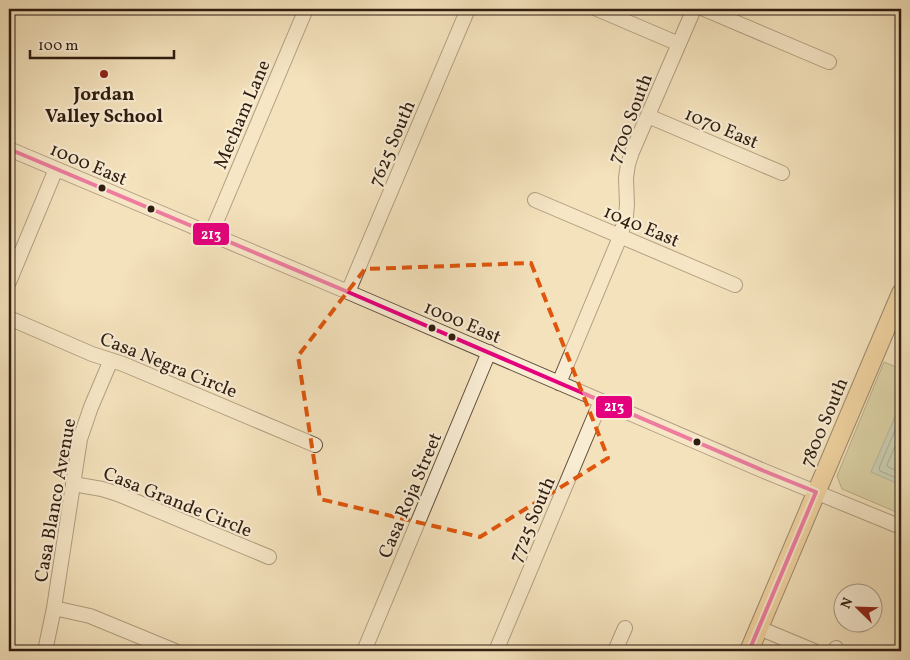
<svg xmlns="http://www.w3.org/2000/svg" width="910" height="660" font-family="Vollkorn,serif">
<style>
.green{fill:#bfc28e;stroke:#77704f}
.water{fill:#9cbeb0;stroke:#707e70}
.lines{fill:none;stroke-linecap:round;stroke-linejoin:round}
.shore{stroke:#666e60;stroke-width:1}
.minor-casing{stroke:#604e3b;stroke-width:16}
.major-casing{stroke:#2f1d10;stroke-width:20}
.minor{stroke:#f8ecd3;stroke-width:14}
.major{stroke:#eac17e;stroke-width:18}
.bus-1-casing{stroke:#f8ecd3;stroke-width:8}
.bus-1{stroke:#e5007d;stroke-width:4}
.marked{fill:none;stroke:#df560c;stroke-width:4;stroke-dasharray:10 6;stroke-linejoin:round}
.poi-dot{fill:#8f2418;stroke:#f8ecd3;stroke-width:2}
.bus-dot{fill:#2f1d10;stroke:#f8ecd3;stroke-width:2}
.labels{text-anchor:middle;stroke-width:4.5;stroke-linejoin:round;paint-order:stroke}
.poi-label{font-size:19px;font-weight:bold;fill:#2f1d10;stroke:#f8ecd3}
.street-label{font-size:19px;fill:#2f1d10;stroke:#f8ecd3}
.line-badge{stroke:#f8ecd3;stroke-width:2}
.badge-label{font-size:14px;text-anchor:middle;font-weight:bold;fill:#fff}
</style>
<rect width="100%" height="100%" fill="#f4e2bc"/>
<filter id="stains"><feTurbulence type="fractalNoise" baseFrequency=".004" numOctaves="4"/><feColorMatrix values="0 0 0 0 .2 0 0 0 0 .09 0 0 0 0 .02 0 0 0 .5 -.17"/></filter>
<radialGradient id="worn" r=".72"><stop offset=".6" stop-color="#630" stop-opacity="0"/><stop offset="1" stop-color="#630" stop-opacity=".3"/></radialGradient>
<path class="green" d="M884,362L901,369V514L842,489L837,476Z"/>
<path class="water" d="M901,403V485L871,472Z"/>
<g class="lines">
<path class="shore" d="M901,416L879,468L880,471L901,480
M901,432L887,465L888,467L901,473"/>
<defs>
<path id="minor" d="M597,9L679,44
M704,9L829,62
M648,116L782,173
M9,149L348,292L764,471L901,527
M535,200L735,285
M211,234L306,9
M9,282L56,169
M348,292L468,9
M9,318L92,354L123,364L315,445
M559,383L620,237L626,216L627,204L626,178L628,164L632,152L694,9
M73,484L102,489L118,494L269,557
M54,608L90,616L175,651
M759,628L814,651
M45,651L54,608L80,439L91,407L111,360
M364,651L489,352
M496,651L601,401
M615,651L625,628
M834,651L836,648"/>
<path id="major" d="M749,651L901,293"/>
</defs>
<use href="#minor" class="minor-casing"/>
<use href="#major" class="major-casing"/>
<use href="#minor" class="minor"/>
<use href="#major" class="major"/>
<defs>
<path id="bus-1" d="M9,149L348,292L764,471L816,492
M749,651L816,492"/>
</defs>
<use href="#bus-1" class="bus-1-casing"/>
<use href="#bus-1" class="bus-1"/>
</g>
<path d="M0 0H910V660H0ZM531,263L608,458L480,537L320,499L298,356L365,269Z" fill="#f4e2bc" fill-opacity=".55" fill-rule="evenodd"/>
<path class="marked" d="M531,263L608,458L480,537L320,499L298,356L365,269Z"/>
<circle class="poi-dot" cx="104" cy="74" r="5"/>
<g class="bus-dot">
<circle cx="102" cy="188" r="4.5"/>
<circle cx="151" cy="209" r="4.5"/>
<circle cx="432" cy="328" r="4.5"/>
<circle cx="452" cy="337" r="4.5"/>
<circle cx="697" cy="442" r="4.5"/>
</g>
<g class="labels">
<g class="poi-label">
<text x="104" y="100">Jordan<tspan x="104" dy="22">Valley School</tspan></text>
</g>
<g class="street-label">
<text transform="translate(241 114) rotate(-67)" y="7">Mecham Lane</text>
<text transform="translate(629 118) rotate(-69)" y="7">7700 South</text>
<text transform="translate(722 127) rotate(23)" y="7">1070 East</text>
<text transform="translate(391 143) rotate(-67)" y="7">7625 South</text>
<text transform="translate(89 163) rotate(23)" y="7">1000 East</text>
<text transform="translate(642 225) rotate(23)" y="7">1040 East</text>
<text transform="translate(463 321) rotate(23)" y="7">1000 East</text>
<text transform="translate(169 364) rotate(22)" y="7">Casa Negra Circle</text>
<text transform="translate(823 422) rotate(-67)" y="7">7800 South</text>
<text transform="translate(409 495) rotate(-67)" y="7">Casa Roja Street</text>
<text transform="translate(54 500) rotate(-80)" y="7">Casa Blanco Avenue</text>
<text transform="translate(178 501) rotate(22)" y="7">Casa Grande Circle</text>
<text transform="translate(531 519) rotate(-67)" y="7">7725 South</text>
</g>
</g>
<g class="line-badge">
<rect x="192" y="222" width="38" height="24" rx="5" fill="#e5007d"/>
<rect x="595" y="395" width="38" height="24" rx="5" fill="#e5007d"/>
</g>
<g class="badge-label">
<text x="211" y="239">213</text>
<text x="614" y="411">213</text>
</g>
<rect width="910" height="660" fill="none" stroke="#f4e2bc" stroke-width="30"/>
<rect x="10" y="10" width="890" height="640" fill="none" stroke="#2f1d10" stroke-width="2.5"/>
<rect x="15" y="15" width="880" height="630" fill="none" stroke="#2f1d10"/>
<g transform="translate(858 608) rotate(293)"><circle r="24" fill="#f8ecd3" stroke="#a89985"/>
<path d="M0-4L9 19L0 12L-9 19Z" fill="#8f2418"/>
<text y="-8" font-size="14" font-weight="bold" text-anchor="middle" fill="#2f1d10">N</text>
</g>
<path d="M30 50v8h144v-8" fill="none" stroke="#2f1d10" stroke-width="2.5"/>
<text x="38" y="50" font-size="15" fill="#2f1d10" stroke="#f8ecd3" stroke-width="4" paint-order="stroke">100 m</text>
<rect width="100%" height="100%" filter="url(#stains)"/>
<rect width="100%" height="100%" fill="url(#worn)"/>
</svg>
